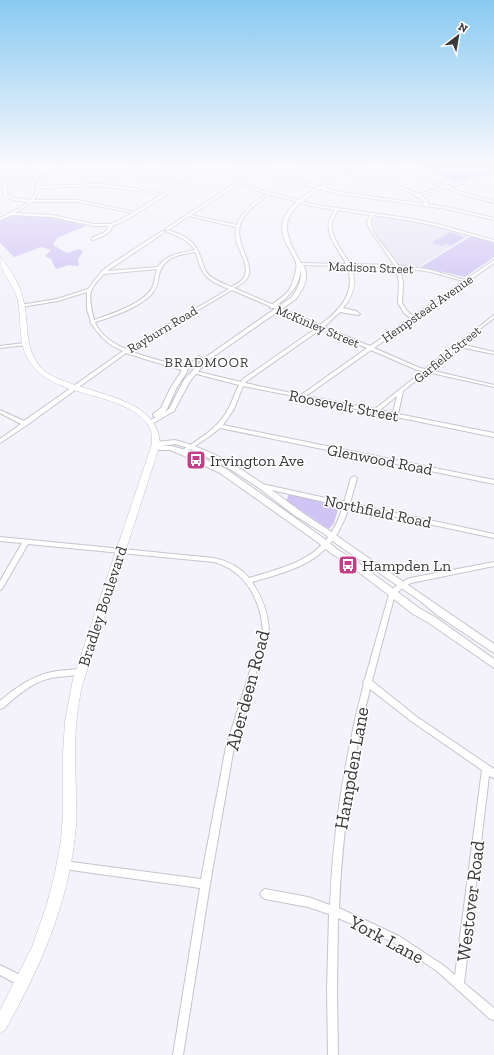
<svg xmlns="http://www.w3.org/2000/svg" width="494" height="1055" font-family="'Zilla Slab',serif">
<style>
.built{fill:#e7e4f4}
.green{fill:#cfc4f4}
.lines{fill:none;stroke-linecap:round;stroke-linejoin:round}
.minor-casing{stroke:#c6c4cc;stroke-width:2}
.tertiary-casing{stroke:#c6c4cc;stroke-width:2}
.secondary-casing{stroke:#c6c4cc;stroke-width:1}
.minor{fill:#fff;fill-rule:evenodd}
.tertiary{fill:#fff;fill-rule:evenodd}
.secondary{fill:#fff;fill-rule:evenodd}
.labels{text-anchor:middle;stroke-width:3;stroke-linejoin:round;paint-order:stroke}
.far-street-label{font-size:13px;fill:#39383b;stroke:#fff}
.far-neighbourhood-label{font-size:14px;letter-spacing:1px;fill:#39383b;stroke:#fff}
.street-label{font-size:16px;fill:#39383b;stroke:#fff}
.poi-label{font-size:16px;fill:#39383b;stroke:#fff;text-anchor:start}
.near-street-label{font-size:19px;fill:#39383b;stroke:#fff}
</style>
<rect width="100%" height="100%" fill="#f4f2fa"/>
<path class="built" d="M378,216L428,224L470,235L418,267L403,265L399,263L376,234L373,224L374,217Z"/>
<path class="green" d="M413,165H494V175L479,176L456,181Z
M13,215L49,216L86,226L57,238L53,245L67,253L79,249L83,251L78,260L79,266L69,265L56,269L51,259L45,256L51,250L41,247L14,257L0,243V221Z
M450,232L465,237L451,246L446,244L442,246L432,243Z
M471,236L494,243V257L465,277L421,267Z
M289,494L339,506L334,523L329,529L286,501Z"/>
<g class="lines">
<defs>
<path id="minor" d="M26,165H28L37,175C46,174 55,173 62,165H64L60,171L70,172H126L137,165H139L129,172L183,182L194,175L193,171L178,166H158L157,165H180L195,169L197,175L136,214L120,223L112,226L111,230L105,235L93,240H92V238L103,233L108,229V226H94L52,217L12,215L0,220V218L18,209L29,202L13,200L3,194L4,178L11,176L34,175ZM57,172L70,174H123L108,185L98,184L40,186V183L37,176L46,175ZM127,174L181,183L163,194L126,187L110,185ZM34,176C38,186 38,192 30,200L15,198L7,194L6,180L19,177ZM98,186L126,189L161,195L134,212L78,200H34L39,191L40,188ZM32,202H78L132,213L118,221L110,224H94L52,215L15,213Z
M265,165H267L239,184L316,205L407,218L437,224L494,240V242L436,226L407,220L373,215C372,218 370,221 371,224C373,237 391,253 398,265L431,270L465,280L494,260V263L374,348L420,368L425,369L494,315V318L461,344L494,352V354L459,347L430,370L494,385V387L427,372L403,391L398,414L494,433V437L303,398H301L299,397L243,386L234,409L223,425L494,480V484L220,428L210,436L185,453H181L180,452L181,451C197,440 216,430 226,413C232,404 234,394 239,385L193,373V371H195L241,382L243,379L318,327L232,290L129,351L151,358L186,368V370H182L148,360L126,353L27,425L0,443V439L21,424L0,413V410L24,421L123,351C106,344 100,336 90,322L91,321L87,310V292L58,301L21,307L19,306L20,305L57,299L88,289L101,272L107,267L162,231L165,232L107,271L158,267C166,254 181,253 195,250C188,240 178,236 167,232L166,231L168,230C183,235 195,240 200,256C203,262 203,268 207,273C213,280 223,283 231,287C234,285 239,283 242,280C252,269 240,254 237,243C235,237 235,232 236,227L189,216L168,230L165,229L234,184V183H236ZM237,185L267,194C254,202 243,210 237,225L191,215ZM269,194L316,207L335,210C333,213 330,218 329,222C326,237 340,251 346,264L299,263L297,264L299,265L347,266C357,292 340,310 320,325L234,288C238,286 242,284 245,281C260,266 230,243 242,220C248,208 260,202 269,194ZM338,210L370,215L367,222L369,228L394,265L350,264C343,251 330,238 332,222C333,218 336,214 338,210ZM195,252C198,257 198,263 201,268C206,280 217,284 229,289L126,349C114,344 100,335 95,322C114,316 136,309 151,295C156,289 158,283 159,275C164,256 179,255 195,252ZM351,266L395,267L398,277L399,284L398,303L404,313L410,318L370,346L324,327L340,312L358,315L360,314L356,311L343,308C354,295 357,282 351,266ZM399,267L431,272L463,281L413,316L407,311L402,303L403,284L402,277ZM157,269C155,275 155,282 152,288C143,304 111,314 94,320C92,312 88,296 92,289C95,283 100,278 104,274ZM321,329L367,348L301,395L245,383L247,381ZM371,350L417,370L423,371L375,409L306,396ZM397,396L393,413L380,410Z
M313,165H323V166L335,172H338V169L329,166V165H331L340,168L341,170L367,165V166L341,171V173C367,174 394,182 418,194L443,187L387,165H389L446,186L465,181V183L449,187L465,193L494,201V203L463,195L446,188L420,195L428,201V205L426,206L424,205V201C401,185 368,176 339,174L324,188L318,189L317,187L322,186L336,174H333L320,166L303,168L302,167Z
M24,343H26V345L0,348V346Z
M354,476L357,478L350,503L494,534V538L349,507C332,560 301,568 252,582C262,597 268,612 269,630L234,747L210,884L183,1055H173L200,888L64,869L61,868L60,865L61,862L64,861L201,879L226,747L263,630C260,599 246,571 214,562L28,544L2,589L0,590V581L22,543L0,541V537L214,558C228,561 240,567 249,578C296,564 328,557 343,506L262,488L260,487L259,486L260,485L262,484L344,502L351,478Z
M494,562V566L411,583L404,587L395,594L372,681L417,717L494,769V778L489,776L464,983L494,1008V1020L490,1019L437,971L393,942L338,918L337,990L338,1055H328L327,990L329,914L308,907L265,899L262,897L260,894L262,891L265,889L308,897L330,905C333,830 345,756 364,683L363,682L365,679L390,591L400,583L410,578ZM370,689L411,721L482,770L455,975L443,965L399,936L339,908C342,834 352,761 370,689Z
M80,669L83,670L84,672L83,674L80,675C70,676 61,676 51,678C32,682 17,696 3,708L0,709V701C15,688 32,676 52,672C61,670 71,670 80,669Z
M0,965L26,978L27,982L26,986L22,987L0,975Z"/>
<path id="tertiary" d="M234,165H239L340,192L447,207L494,218V220L447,209L340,194L320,189C287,211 277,221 298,258C302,265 307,268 306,277C306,285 300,293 296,299L207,361L190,381L174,411L152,424H148V422L156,417L153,416V414L161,408L171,387L181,372L182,368L190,364L199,356L202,358L194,366L187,370V372L177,387L167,409L165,412L169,409L184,380L203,359L292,297C298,288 302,281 301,269C298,290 289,295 274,308H270V306C276,301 285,296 289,290C292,285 298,269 296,263C294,255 287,247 284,238C276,214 298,199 316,188Z
M175,440C223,452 260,482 299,510C313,521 329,529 344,541L494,644V653L437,615L419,600L338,545L323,533L294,515L259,488L227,467L189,448L175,444L162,446H171L186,450L226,469L322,537L338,550L353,559L419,608L435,617L494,659V668L429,623L413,614L347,563L332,554L316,541L220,473L180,454L170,450H156L152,448L156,446L154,444L156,442Z"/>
<path id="secondary" d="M0,258L2,259C11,271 20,284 23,299C30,325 22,353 46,372C79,395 158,393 160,444L82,686C77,708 75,730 75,752C75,777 77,801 76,825C70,900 42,965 5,1030L0,1033V1010L32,947L47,904L55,873L61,841L63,814V753L65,722L73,679L152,444C152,438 152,431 149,426C126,391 57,399 32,365C16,344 23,320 17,297C13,285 0,270 0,258Z"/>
</defs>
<use href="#minor" class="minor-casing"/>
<use href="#tertiary" class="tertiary-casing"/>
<use href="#secondary" class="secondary-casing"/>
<use href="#minor" class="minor"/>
<use href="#tertiary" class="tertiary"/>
<use href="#secondary" class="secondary"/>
</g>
<linearGradient id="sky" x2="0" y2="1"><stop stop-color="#89c9f1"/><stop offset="0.53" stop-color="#faf9fd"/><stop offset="1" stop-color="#faf9fd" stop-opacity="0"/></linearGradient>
<rect width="494" height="312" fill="url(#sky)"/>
<defs>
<symbol id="bus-square" viewBox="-11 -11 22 22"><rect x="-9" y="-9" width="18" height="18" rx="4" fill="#c13f88" stroke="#fff"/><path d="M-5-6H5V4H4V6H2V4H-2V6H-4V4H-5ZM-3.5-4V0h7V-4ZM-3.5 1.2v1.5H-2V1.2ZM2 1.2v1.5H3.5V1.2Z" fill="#fff"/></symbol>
</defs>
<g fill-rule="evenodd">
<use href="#bus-square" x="185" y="449" width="22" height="22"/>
<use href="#bus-square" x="337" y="554" width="22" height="22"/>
</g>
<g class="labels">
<g class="far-street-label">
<text transform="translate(371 267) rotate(2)" y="5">Madison Street</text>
<text transform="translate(427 308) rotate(-35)" y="5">Hempstead Avenue</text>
<text transform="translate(318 326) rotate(23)" y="5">McKinley Street</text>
<text transform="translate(162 329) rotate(-31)" y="5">Rayburn Road</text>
<text transform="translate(447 354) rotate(-39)" y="5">Garfield Street</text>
</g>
<g class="far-neighbourhood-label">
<text x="207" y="367">BRADMOOR</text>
</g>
<g class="street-label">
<text transform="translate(344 405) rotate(11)" y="6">Roosevelt Street</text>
<text transform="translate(380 459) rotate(11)" y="6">Glenwood Road</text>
<text transform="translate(378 511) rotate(12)" y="6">Northfield Road</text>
<text transform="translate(102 606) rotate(-72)" y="6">Bradley Boulevard</text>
</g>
<g class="poi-label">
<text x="210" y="466">Irvington Ave</text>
<text x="362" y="571">Hampden Ln</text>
</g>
<g class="near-street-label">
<text transform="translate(247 690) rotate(-75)" y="7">Aberdeen Road</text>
<text transform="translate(351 768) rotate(-80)" y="7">Hampden Lane</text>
<text transform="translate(470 901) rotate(-83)" y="7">Westover Road</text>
<text transform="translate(387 939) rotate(28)" y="7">York Lane</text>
</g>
</g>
<g transform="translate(458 36) rotate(31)" stroke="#ffffff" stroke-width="3" paint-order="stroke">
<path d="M0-3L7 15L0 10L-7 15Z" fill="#39383b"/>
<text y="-6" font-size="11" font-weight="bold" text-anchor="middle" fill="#39383b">N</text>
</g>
</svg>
